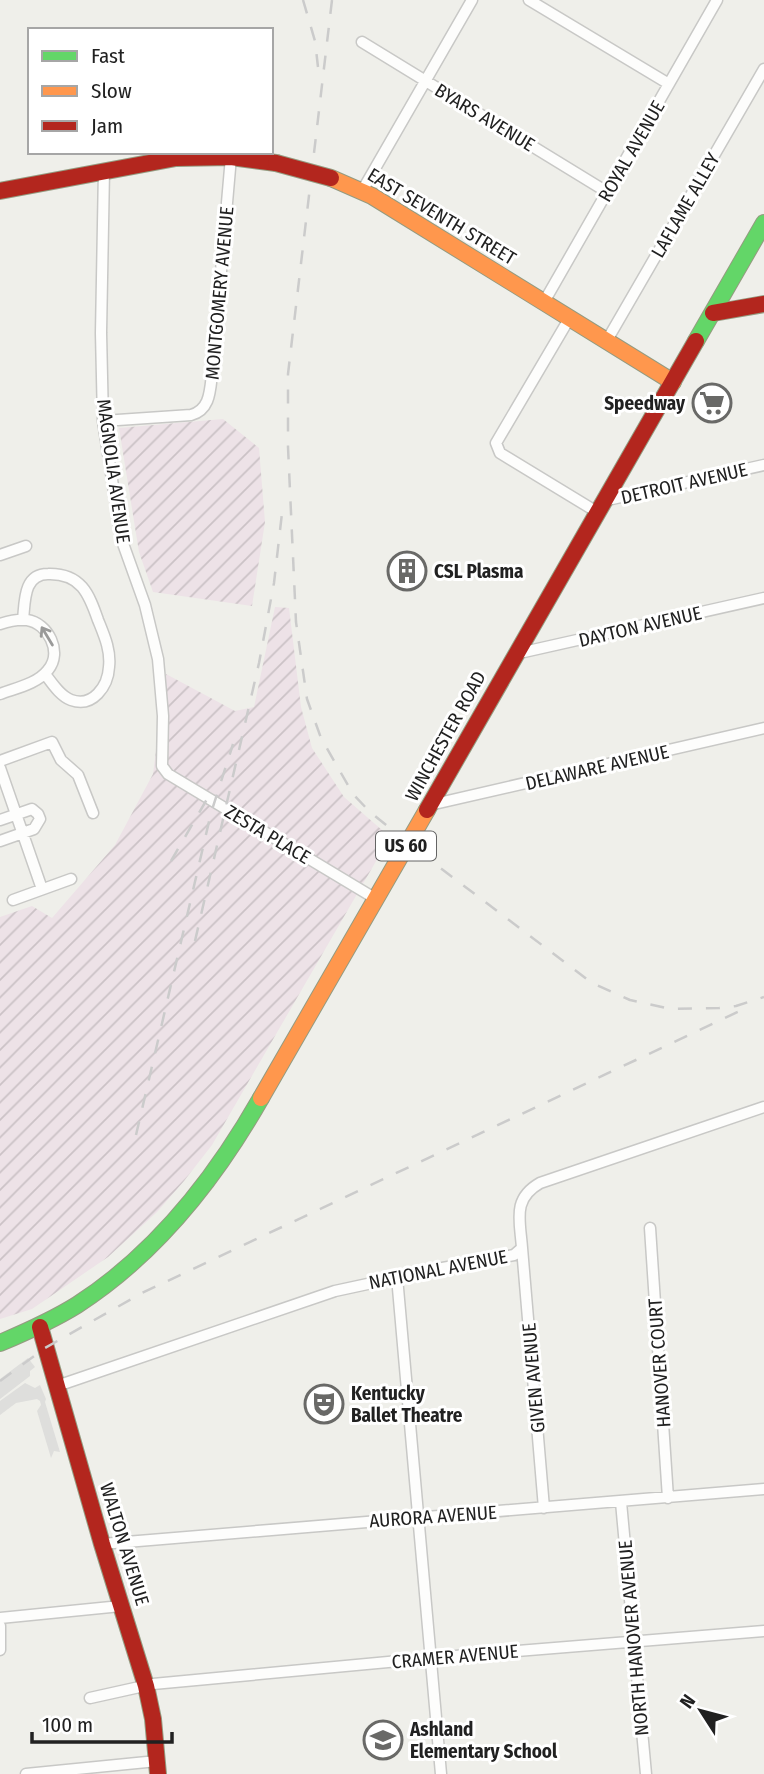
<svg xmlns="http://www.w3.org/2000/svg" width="764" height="1774" font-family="'Fira Sans Condensed',sans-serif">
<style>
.industrial{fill:url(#industrial-furrows)}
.parking{fill:#dededc}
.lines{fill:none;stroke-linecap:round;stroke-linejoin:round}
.street-casing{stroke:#c8c8c6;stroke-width:13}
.fast-casing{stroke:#949b80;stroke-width:18}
.slow-casing{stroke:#949b80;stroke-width:18}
.jam-casing{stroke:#949b80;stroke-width:18}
.street{stroke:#fdfdfc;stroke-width:10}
.fast{stroke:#63d668;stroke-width:16}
.slow{stroke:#ff974d;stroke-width:16}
.jam{stroke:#b3261e;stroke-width:16}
.rail{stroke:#cbcbcb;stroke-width:2.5;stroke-dasharray:14 14;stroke-linecap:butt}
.jam-bridge-casing{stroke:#949b80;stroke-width:18;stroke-linecap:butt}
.jam-bridge{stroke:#b3261e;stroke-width:16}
.oneway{stroke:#9a9a99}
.labels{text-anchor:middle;stroke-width:6;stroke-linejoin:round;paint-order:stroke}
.shield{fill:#fff;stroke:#646464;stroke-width:2}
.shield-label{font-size:18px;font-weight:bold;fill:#212121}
.street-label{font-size:19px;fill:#212121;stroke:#fff}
.poi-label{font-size:19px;font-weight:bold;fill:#212121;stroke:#fff;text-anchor:start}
</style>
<defs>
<pattern id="industrial-furrows" width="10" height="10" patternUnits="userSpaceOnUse" patternTransform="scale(1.75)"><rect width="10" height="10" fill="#ede2e7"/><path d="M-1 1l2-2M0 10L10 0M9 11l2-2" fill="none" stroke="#cbc2c6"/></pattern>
</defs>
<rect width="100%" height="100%" fill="#efefea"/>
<path class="industrial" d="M223,419L259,448L265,522L252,606L153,592L139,552L119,428Z
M275,607L289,608L301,707L312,748L344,797L390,837L212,1145L184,1181L157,1212L108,1257L32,1309L0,1319V917L32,906L52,918L115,845L153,774L166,674L235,711L254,707Z"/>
<path class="parking" d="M28,1358L35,1367L30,1371V1376L0,1399V1379Z
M25,1383L35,1388L40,1385L46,1399L45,1402L60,1452L54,1451L51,1458L37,1411L41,1405L40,1401L37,1399L16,1403L0,1415V1401Z"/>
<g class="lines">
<defs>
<path id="street" d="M529,0L669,84
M362,42L607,192
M104,170L101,333L103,421L121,538L145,605L158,659L163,716L162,766L168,774L376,899
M362,191L472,0
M544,302L717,0
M569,319L496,443L500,453L597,512
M606,342L764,69
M103,421L191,415C210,410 210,391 212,374L231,157
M603,501L764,465
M0,555L26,546
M23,620C25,602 23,574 48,574C81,573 89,594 98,620C104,635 111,650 109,667C108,686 93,708 71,700C60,696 52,683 45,674
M0,624C9,621 17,619 27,620C48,623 63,652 48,670C37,684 16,688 0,694
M515,654L764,598
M0,761L52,742L61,760L78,775L93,813
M0,768L42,889
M430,805L764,728
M0,820L32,809L38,814L40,819L34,829L0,841
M13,900L71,879
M650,1228L668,1498
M522,1248L544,1508
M397,1277L441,1774
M57,1386L335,1291L437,1269L514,1255L522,1248C520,1220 512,1199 540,1183L764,1107
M621,1502L646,1774
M102,1544L764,1489
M0,1618L121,1606
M0,1626V1650
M90,1698L153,1684L431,1658L764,1631
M26,1774L157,1761"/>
<path id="fast" d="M696,341L764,223
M0,1343C26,1332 53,1320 77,1305C156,1254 215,1179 261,1098"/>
<path id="slow" d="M331,178L372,196L673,382
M261,1098L427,810"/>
<path id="jam" d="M0,191L176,158L231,157L276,163
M713,313L764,304
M427,810L696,341
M40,1327L102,1544L146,1686L153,1719L158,1774"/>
</defs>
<use href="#street" class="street-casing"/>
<use href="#fast" class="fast-casing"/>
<use href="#slow" class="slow-casing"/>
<use href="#jam" class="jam-casing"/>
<use href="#street" class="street"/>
<use href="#fast" class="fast"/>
<use href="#slow" class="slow"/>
<use href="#jam" class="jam"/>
<path class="rail" d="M303,0L315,41L318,67
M332,0L288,374V447L296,622L307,699L321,738L353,794L370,812L422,854L592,983L630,1000L671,1009L719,1008L736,1006L764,997
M171,861L210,794
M195,941L259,663L274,583L282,513
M136,1135L211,813L233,744
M0,1381L45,1348L142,1293L744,1009"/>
<defs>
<path id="jam-bridge" d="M276,163L331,178"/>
</defs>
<use href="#jam-bridge" class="jam-bridge-casing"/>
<use href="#jam-bridge" class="jam-bridge"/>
</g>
<defs><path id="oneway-shaft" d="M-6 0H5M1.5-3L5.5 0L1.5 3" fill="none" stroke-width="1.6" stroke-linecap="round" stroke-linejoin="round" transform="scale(1.75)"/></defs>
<use class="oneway" href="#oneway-shaft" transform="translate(47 636) rotate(-121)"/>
<defs>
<symbol id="supermarket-ring" viewBox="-11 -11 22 22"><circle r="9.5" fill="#fff" stroke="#696967" stroke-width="1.5"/><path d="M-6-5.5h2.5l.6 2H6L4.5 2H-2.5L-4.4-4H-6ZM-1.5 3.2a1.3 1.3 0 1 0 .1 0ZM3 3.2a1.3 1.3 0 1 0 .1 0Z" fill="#696967"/></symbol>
<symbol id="building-ring" viewBox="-11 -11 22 22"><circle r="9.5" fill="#fff" stroke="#696967" stroke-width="1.5"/><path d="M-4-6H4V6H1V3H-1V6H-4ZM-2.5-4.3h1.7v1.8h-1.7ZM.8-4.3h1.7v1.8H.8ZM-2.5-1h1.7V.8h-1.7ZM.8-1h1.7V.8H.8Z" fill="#696967"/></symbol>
<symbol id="theatre-ring" viewBox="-11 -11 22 22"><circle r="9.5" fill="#fff" stroke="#696967" stroke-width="1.5"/><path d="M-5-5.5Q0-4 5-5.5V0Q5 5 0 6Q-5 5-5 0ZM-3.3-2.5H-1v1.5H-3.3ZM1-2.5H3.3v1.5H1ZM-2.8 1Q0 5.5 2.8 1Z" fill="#696967"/></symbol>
<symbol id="school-ring" viewBox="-11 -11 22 22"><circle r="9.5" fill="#fff" stroke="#696967" stroke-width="1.5"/><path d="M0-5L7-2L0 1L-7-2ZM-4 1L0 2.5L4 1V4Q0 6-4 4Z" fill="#696967"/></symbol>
</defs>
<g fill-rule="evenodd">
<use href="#supermarket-ring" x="690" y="381" width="44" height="44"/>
<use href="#building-ring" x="385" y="549" width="44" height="44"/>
<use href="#theatre-ring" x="302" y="1382" width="44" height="44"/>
<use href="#school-ring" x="361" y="1718" width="44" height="44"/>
</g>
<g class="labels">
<rect class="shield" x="376" y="831.5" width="60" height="29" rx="5"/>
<g class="shield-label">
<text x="406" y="852">US 60</text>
</g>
<g class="street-label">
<text transform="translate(485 117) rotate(31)" y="7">BYARS AVENUE</text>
<text transform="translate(631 151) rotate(-60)" y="7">ROYAL AVENUE</text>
<text transform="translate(685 205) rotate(-60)" y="7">LAFLAME ALLEY</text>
<text transform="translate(442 216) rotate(31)" y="7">EAST SEVENTH STREET</text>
<text transform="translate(219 293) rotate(-85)" y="7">MONTGOMERY AVENUE</text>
<text transform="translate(114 471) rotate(82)" y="7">MAGNOLIA AVENUE</text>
<text transform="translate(684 483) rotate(-13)" y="7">DETROIT AVENUE</text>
<text transform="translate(640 626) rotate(-13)" y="7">DAYTON AVENUE</text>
<text transform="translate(445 736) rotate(-61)" y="7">WINCHESTER ROAD</text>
<text transform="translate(597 767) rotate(-13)" y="7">DELAWARE AVENUE</text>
<text transform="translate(268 834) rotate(31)" y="7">ZESTA PLACE</text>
<text transform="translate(438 1269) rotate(-11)" y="7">NATIONAL AVENUE</text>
<text transform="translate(659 1363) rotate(-94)" y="7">HANOVER COURT</text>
<text transform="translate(533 1378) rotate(-95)" y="7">GIVEN AVENUE</text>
<text transform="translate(433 1516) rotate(-4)" y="7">AURORA AVENUE</text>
<text transform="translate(125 1544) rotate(73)" y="7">WALTON AVENUE</text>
<text transform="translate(633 1638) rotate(-95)" y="7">NORTH HANOVER AVENUE</text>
<text transform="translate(455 1656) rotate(-5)" y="7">CRAMER AVENUE</text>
</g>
<g class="poi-label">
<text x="685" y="410" text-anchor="end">Speedway</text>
<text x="434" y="578">CSL Plasma</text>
<text x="351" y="1400">Kentucky<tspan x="351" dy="22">Ballet Theatre</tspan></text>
<text x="410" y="1736">Ashland<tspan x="410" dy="22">Elementary School</tspan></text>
</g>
</g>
<rect x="28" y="28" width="245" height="126" fill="#ffffff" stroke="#a6a6a6" stroke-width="2"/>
<rect x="42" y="51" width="35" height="10" fill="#63d668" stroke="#a6a6a6" stroke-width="2"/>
<text x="91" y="63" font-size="21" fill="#212121">Fast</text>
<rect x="42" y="86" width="35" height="10" fill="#ff974d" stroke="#a6a6a6" stroke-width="2"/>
<text x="91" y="98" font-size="21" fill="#212121">Slow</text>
<rect x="42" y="121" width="35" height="10" fill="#b3261e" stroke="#a6a6a6" stroke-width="2"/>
<text x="91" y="133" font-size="21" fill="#212121">Jam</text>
<g transform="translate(701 1711) rotate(306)" stroke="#ffffff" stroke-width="5" paint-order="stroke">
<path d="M0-5L12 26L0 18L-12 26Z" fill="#212121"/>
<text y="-10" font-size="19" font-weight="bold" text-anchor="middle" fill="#212121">N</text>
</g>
<path d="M32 1732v10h140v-10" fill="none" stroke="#212121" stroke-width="3.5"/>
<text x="42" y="1732" font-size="21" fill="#212121" stroke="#ffffff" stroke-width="5" paint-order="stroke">100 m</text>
</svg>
